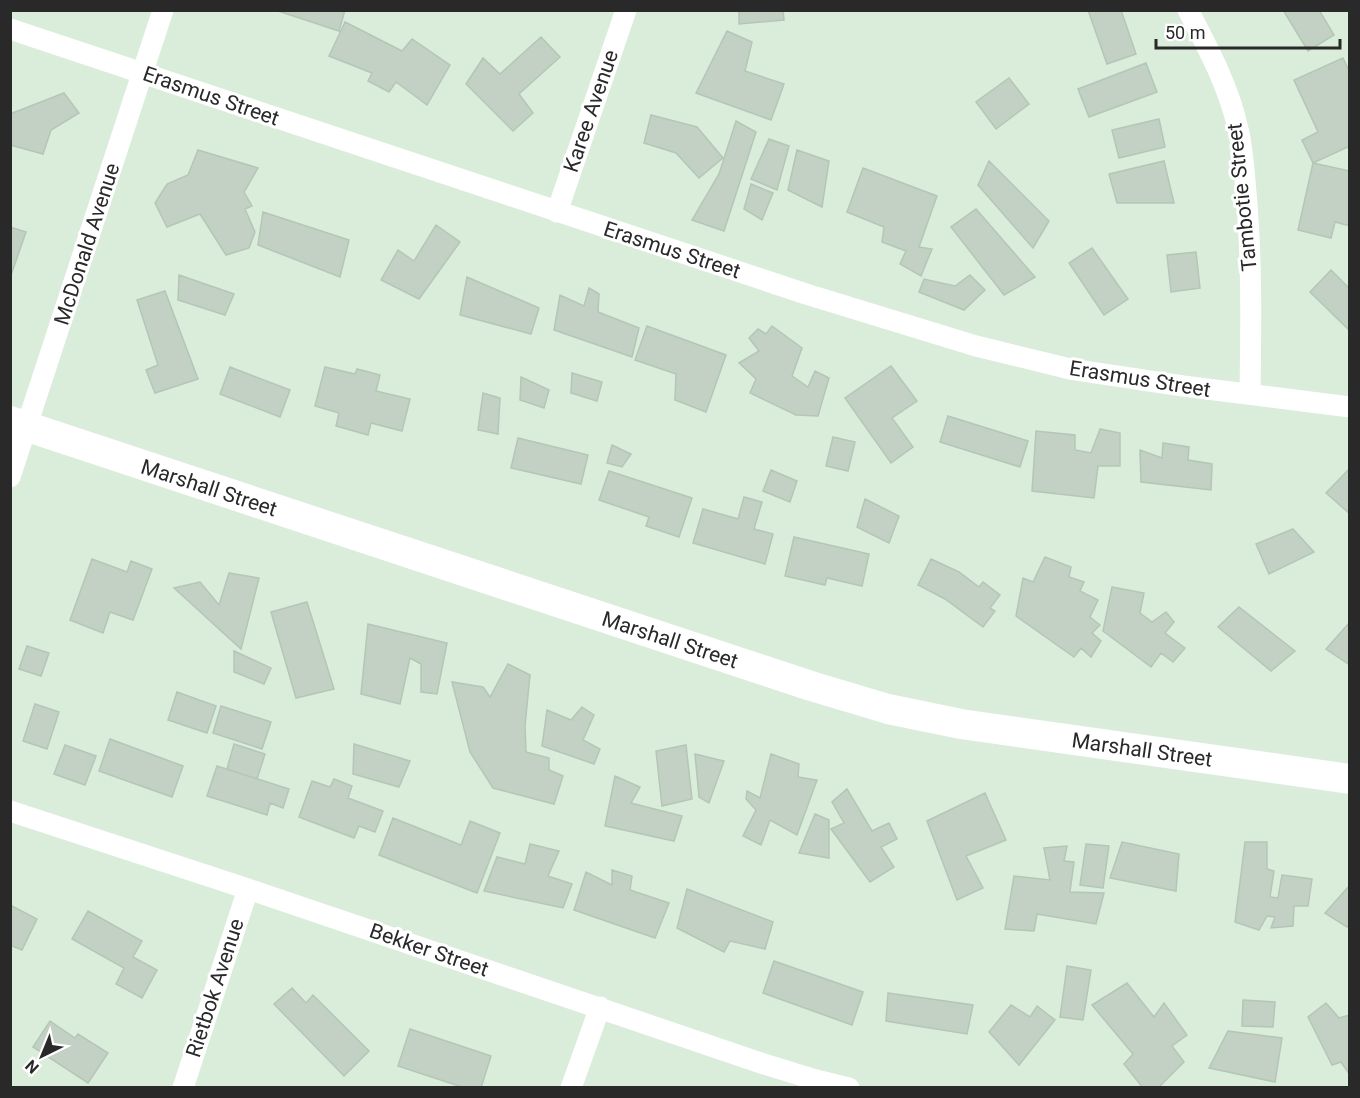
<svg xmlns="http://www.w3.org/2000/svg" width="1360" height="1098" font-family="Roboto,sans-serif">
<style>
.building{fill:#c2d1c4;stroke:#b3c7b6;stroke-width:1.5}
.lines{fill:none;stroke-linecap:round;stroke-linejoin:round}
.street{stroke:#fff;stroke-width:21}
.secondary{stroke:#fff;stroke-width:30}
.labels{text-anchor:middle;stroke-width:6;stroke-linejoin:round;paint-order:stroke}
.street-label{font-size:21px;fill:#292929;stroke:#fff}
</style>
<rect width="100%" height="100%" fill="#daecda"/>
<path class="building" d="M275,10H345L339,31Z
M739,10H783L784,20L739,24Z
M1088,10H1121L1136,54L1107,64Z
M1283,10H1319L1334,35L1308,51Z
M345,22L402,51L412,39L450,65L427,105L396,82L389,92L368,81L372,73L329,56Z
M727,31L752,42L745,71L784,84L771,120L696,93Z
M541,37L560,57L519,94L533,113L513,131L466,84L483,58L500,74Z
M1343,58L1350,73V146L1313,163L1302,140L1318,132L1294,80Z
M1146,63L1157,92L1089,117L1078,89Z
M1009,78L1029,104L996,129L976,102Z
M64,93L79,113L51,130L43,154L10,145V114Z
M651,115L697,127L723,158L699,178L676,153L644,143Z
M1159,119L1165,147L1119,158L1112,130Z
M736,121L756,132L724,231L692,220L719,174Z
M769,139L789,146L777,190L751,179Z
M198,150L258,168L244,192L252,206L245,209L255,232L249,248L226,255L200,214L167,227L155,203L167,184L188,175Z
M797,150L829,161L822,207L788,190Z
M989,161L1049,221L1033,248L978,185Z
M1164,161L1174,203H1117L1109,174Z
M1313,163L1350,171V226L1335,222L1331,238L1298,230Z
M863,168L937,196L919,247L932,249L921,276L900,264L906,251L882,242L884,227L847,212Z
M751,184L773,193L762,220L744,209Z
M976,209L1035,277L1004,295L951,227Z
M263,212L349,240L340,277L258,245Z
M436,225L460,242L419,299L381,280L398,250L414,261Z
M10,227L26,232L10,278Z
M1092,248L1128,299L1104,315L1069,263Z
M1196,252L1200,288L1171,292L1167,255Z
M1331,270L1350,289V331L1310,292Z
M179,275L234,294L225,315L178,300Z
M970,275L985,290L964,310L919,292L924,279L955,286Z
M467,277L539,308L531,334L460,315Z
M589,288L599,294L598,312L639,328L632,357L554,330L560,295L584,306Z
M165,291L198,379L155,393L146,370L158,365L137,300Z
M647,326L726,355L706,412L675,400L676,374L635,360Z
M772,326L802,348L792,376L808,387L815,371L829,378L818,416L796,415L750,393L756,379L739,363L759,351L749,338L758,329L766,334Z
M891,366L917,401L892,418L913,447L891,463L845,398Z
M230,367L290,390L280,417L220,394Z
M325,367L355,374L357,369L380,375L376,391L410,399L402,431L371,423L368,435L336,426L339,413L315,406Z
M572,373L602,382L597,401L571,393Z
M521,377L549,390L544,408L520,400Z
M483,393L500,398L498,434L478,430Z
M948,416L1028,441L1020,467L940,442Z
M1100,429L1120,433V466H1098L1094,498L1032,491L1036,431L1075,435V450L1091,453Z
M833,437L855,442L848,471L826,466Z
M518,438L588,455L581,484L511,468Z
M1163,443L1189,447L1188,460L1212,464L1211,490L1141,482L1140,450L1162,458Z
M612,445L631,454L622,467L607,463Z
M1350,468V514L1326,493Z
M771,470L797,481L790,502L763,491Z
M609,471L692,498L679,537L646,526L649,517L599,500Z
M744,497L762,502L754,529L773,534L765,564L693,543L703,509L738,519Z
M865,499L899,516L889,543L857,527Z
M1293,529L1314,552L1269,574L1256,544Z
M794,537L869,554L862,586L827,578L825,585L785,576Z
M1045,557L1071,567L1069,577L1084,582L1080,591L1098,600L1090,617L1100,625L1092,633L1101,641L1091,657L1081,648L1074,657L1016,616L1023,578L1033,582Z
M92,559L127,572L131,561L152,569L133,620L110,612L103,633L70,620Z
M931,559L959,572L979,587L983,582L1000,595L990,608L995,611L983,627L945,599L918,585Z
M229,573L259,578L241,649L174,588L200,582L219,605Z
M1112,587L1144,593L1140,613L1152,622L1166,612L1174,622L1165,633L1185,648L1173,662L1161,653L1151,667L1103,631Z
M307,602L334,689L296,698L271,612Z
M1239,607L1295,651L1271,671L1218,627Z
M1349,623L1350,624V665L1326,649Z
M368,624L447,643L437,694L421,692V664L410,658L400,704L361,694Z
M27,646L49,653L41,676L19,669Z
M234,651L271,668L264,684L234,672Z
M508,664L530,675L525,726L526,752L549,758V770L563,776L554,804L493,788L470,752L452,682L483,687L490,697Z
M177,692L216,706L207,733L168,720Z
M35,704L59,712L47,749L23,741Z
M221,706L271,722L262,749L213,733Z
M582,707L594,715L583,740L600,749L594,764L542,746L547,710L571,720Z
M110,739L183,766L172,797L99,771Z
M234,744L265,754L257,779L227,769Z
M354,744L410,761L399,787L353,774Z
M65,745L96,756L85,785L54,774Z
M686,745L692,799L662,806L656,751Z
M695,754L724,761L709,803L699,797Z
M771,754L799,764L798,777L817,780L797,835L770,820L761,845L743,836L756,810L746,799L747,791L760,798Z
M217,766L289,789L283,808L270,803L267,815L207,796Z
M615,776L640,787L631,803L682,816L674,841L605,826Z
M334,779L352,786L348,798L383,811L375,832L359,826L354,838L299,817L312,781L330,787Z
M847,789L872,831L889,823L897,839L881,847L894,867L870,882L831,829L844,823L832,802Z
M985,793L1006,840L966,856L983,888L957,900L927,821Z
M815,814L829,820V858L799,853Z
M393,818L461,845L470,821L500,833L477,893L379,855Z
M1122,842L1179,854L1176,891L1110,878Z
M1245,842H1267V869L1274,871L1270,897L1278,898L1282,875L1312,879L1308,906H1294L1293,926L1271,928L1275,917L1267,916L1259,930L1235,922Z
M530,844L559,851L548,876L572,884L563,908L484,891L497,857L525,864Z
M1086,844L1109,846L1103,888L1080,885Z
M1067,846L1064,861L1074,862L1070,892L1104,893L1096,924L1037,914L1034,931L1005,929L1014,876L1050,880L1044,848Z
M612,870L632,876L630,890L669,903L655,938L574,910L586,872L612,885Z
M1350,885V924L1347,927L1325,913Z
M687,889L773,922L765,949L730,941L724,952L677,928Z
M10,905L37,919L22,950L10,945Z
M88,911L142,941L133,957L157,970L142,998L116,984L124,968L72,939Z
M774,961L863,992L852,1025L763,993Z
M1067,966L1091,970L1083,1020L1060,1017Z
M1127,983L1154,1017L1164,1003L1187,1035L1172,1046L1184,1062L1158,1088H1143L1124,1064L1133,1054L1092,1005Z
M292,988L306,1003L313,995L369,1051L344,1076L274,1004Z
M888,993L973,1005L967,1034L886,1021Z
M1243,1000L1275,1002L1273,1027L1242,1026Z
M1326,1003L1339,1018L1350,1015V1075L1341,1062L1332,1065L1308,1017Z
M1011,1005L1030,1017L1037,1006L1055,1020L1019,1065L989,1032Z
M50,1021L75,1038L78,1034L108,1053L88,1083L33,1047Z
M410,1029L491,1056L481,1088H465L398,1066Z
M1228,1031L1282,1038L1275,1082L1209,1068Z"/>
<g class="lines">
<path class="street" d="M1188,10C1208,48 1229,87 1238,129C1243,149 1244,171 1246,192C1252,260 1251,327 1250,394
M10,29L806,294L976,346L1070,369L1183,386L1350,407
M557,212L626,10
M10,477L163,10
M10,811L248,889L764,1064L816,1080L849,1088
M183,1088L248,889
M571,1088L600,1007"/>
<path class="secondary" d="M10,421L811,686L888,709L961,724L1350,779"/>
</g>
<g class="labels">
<g class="street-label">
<text transform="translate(211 96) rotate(19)" y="7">Erasmus Street</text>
<text transform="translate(591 111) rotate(-71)" y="7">Karee Avenue</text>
<text transform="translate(1242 197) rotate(-96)" y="7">Tambotie Street</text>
<text transform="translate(87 244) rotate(-72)" y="7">McDonald Avenue</text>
<text transform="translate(672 250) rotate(18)" y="7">Erasmus Street</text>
<text transform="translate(1140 379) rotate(9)" y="7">Erasmus Street</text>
<text transform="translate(209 488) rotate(18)" y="7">Marshall Street</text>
<text transform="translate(670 640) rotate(18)" y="7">Marshall Street</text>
<text transform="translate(1142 750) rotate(8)" y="7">Marshall Street</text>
<text transform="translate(429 950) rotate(19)" y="7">Bekker Street</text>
<text transform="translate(215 988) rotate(-72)" y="7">Rietbok Avenue</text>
</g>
</g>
<rect width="1360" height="1098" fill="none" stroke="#292929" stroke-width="24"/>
<g transform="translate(42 1056) rotate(223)" stroke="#ffffff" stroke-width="4.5" paint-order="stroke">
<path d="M0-4.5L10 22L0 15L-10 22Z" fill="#292929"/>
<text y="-9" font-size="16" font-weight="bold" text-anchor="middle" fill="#292929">N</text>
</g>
<path d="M1156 39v9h184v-9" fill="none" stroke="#292929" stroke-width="3"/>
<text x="1165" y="39" font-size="18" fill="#292929" stroke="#ffffff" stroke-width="4.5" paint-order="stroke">50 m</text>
</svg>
